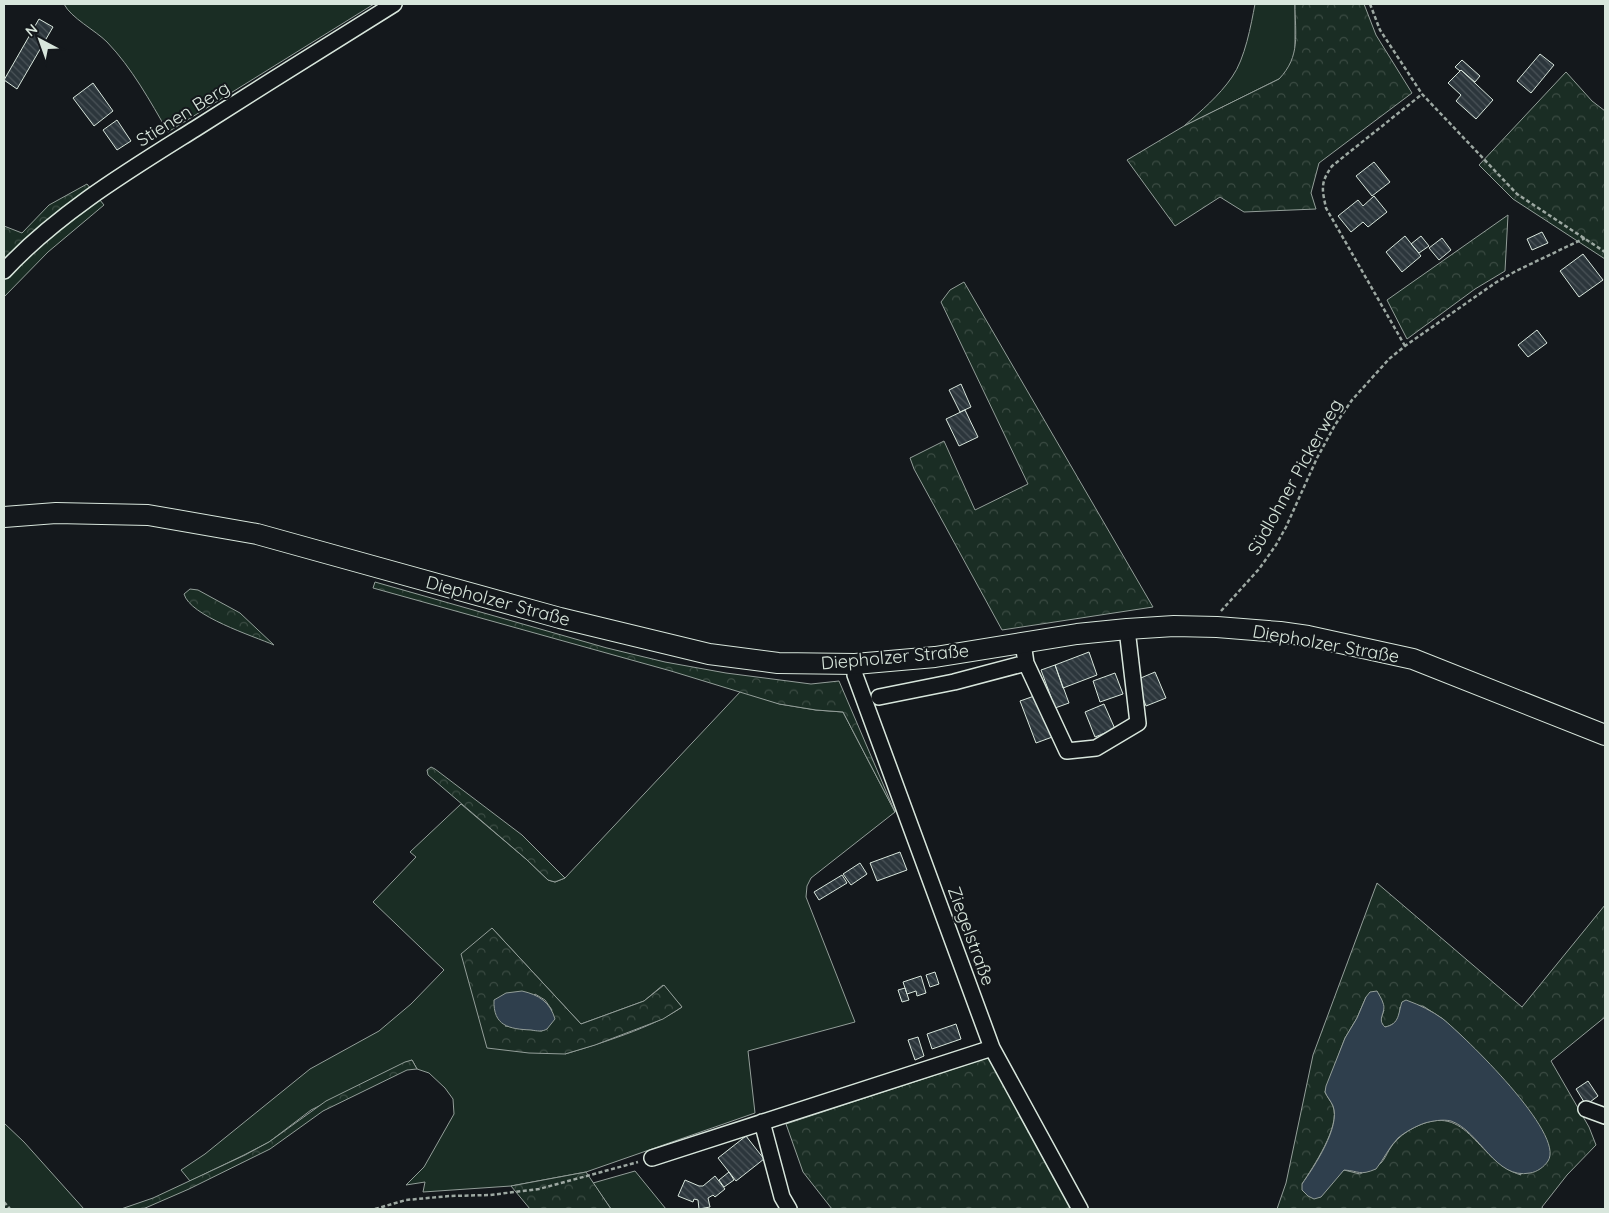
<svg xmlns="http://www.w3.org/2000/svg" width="1609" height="1213" font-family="Quicksand,sans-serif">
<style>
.grass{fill:#1a2d24;stroke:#939e99;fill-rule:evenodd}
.forest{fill:url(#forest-crowns);stroke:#939e99;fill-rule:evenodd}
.water{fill:#2f3f4d;stroke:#939e99}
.building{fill:url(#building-back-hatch);stroke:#d8e6dc}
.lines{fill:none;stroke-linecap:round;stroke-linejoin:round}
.minor-casing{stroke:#d8e6dc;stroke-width:18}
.major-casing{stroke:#d8e6dc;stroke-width:22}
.path{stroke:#9da8a2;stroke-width:2.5;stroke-dasharray:4 2.5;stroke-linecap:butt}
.minor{stroke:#14181c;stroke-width:15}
.major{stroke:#14181c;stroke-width:20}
.labels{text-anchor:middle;stroke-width:4;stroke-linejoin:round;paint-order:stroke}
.street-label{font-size:18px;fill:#d8e6dc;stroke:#14181c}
</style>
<defs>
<pattern id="forest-crowns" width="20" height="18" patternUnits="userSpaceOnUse" patternTransform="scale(1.25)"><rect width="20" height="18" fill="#1a2d24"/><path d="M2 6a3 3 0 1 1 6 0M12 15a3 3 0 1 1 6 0" fill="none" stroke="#3b4b43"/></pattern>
<pattern id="building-back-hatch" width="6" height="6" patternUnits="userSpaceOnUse" patternTransform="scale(1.25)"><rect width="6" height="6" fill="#2c363c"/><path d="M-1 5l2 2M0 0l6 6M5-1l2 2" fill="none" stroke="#4a5358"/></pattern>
</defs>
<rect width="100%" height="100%" fill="#14181c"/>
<path class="grass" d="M64,4H374L168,132C150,101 132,68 107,42C95,30 71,18 64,4Z
M1255,4H1295V53L1289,69L1279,79L1184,126C1201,111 1219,96 1232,77C1245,59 1251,25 1255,4Z
M741,691L780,704L816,710L843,712L895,812L811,878L807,886L806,897L855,1022L748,1051L755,1113L586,1172L511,1186L423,1192L425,1182L406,1185L424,1167L454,1114L453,1099L445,1088L429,1073L417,1069L412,1060L311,1110L269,1142L244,1155L190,1181L181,1170L205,1154L310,1069L379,1031L411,1004L444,970L373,902L416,857L410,852L461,804L526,859L548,880L555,882L565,878ZM492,928L581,1024L644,1001L663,985L682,1007C652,1028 601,1043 565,1054Z
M4,1123L24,1142L84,1209H4Z
M635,1171L666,1209H611L593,1183Z"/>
<path class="forest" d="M1295,4H1364L1376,35L1412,93L1319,163L1311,193L1316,209L1244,212L1220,197L1175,226L1127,160L1184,126L1279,79C1301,56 1295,34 1295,4Z
M1566,72L1592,101L1605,111V259L1513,199L1479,165Z
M87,184L104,205L48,252L4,297V226L22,233L49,205Z
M1508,215L1505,271L1475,289L1407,339L1387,300Z
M964,282L1153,607L1002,630L914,469L910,458L944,441L975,510L1028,484L941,302L950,290Z
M375,582L607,648L665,662L726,673L811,684L839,681L895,812L843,712L816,710L779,704L671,671L373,588Z
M190,589L198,590L240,613L274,645C253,636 190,616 184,594Z
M431,767L435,769L522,835L565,878L555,882L548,880L526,859L428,775L427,770Z
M1377,883L1522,1007L1605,905V1017L1551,1061L1589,1127L1596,1145L1567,1175L1542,1207L1543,1209H1277L1286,1183L1313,1055ZM1366,997L1384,1010C1382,1017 1378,1021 1385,1027C1396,1025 1400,1018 1400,1007L1423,1006L1443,1019L1468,1042L1521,1175C1474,1161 1468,1095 1408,1131C1400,1136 1394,1142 1389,1150C1387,1154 1384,1160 1381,1163C1375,1167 1367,1170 1360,1174L1344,1170L1338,1175L1302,1184C1313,1167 1341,1126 1333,1106C1331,1101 1327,1097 1325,1092L1345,1038L1357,1018Z
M492,928L581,1024L644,1001L664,985L682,1007L663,1019L595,1045L565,1054L529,1053L487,1048L461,954ZM535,994L545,1000L552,1010L542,1031L505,1026Z
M990,1057L1072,1209H832L803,1172L786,1124Z
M412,1060L417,1069L407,1070L323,1111L270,1149L189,1189L143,1209H121L153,1198L245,1155L269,1142L326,1101L405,1062Z
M586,1172L611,1209H530L511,1186Z"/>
<path class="water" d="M522,991C539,995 550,1002 555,1019C552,1022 550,1026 547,1029C542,1032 537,1031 531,1030C509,1029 493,1026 494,1000L506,993Z
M1377,991C1379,995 1382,999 1383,1003C1387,1012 1376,1019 1385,1027C1400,1024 1398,1013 1402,1002L1406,1000C1420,1005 1432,1011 1443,1019C1464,1036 1566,1134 1548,1161C1544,1167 1537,1172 1530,1173C1495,1180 1480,1131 1451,1121C1443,1119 1432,1121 1425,1123C1416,1126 1405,1132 1398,1138C1389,1147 1384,1159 1376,1169C1359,1176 1360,1171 1344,1170L1321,1197L1314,1199L1308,1196L1302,1190V1184C1314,1167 1341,1126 1333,1106C1331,1101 1327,1097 1325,1092L1326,1086L1345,1038L1357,1018L1366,997L1370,992Z"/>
<path class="building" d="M39,19L53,27L17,89L4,80Z
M1540,54L1554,65L1531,93L1517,81Z
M1462,60L1480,76L1475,82L1461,70L1460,71L1455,67Z
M1461,70L1493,100L1476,119L1456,101L1461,95L1448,83Z
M93,83L113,111L94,126L73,98Z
M117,120L131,141L117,150L103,130Z
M1374,162L1390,182L1372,196L1356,176Z
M1374,196L1387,212L1368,227L1363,222L1351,232L1338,216L1358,200L1363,206Z
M1542,232L1548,243L1532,250L1527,239Z
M1405,236L1421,256L1402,272L1386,252Z
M1421,236L1429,246L1419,253L1411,244Z
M1442,238L1451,250L1439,260L1429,248Z
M1583,254L1603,280L1579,297L1560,271Z
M1537,330L1547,343L1528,357L1518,345Z
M961,384L971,407L960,412L949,390Z
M965,410L978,437L959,446L946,419Z
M1089,652L1097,675L1063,688L1055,665Z
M1055,665L1069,703L1055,708L1041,670Z
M1155,672L1166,698L1146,706L1136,680Z
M1115,673L1123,694L1100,702L1093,681Z
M1040,694L1055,736L1036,743L1020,701Z
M1104,704L1115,729L1095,737L1085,712Z
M900,852L907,870L877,881L870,863Z
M860,863L867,874L851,885L843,874Z
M842,875L847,883L819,900L814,892Z
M935,972L939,984L930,987L926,975Z
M921,976L926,993L917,996L916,991L907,994L903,982Z
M905,988L909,1000L902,1002L898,990Z
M956,1024L961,1039L932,1049L927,1034Z
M918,1037L924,1056L915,1060L908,1040Z
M1588,1081L1598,1096L1586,1105L1576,1089Z
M746,1136L764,1159L736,1181L718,1158Z
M729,1172L734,1180L724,1187L719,1180Z
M715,1176L725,1189L715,1197L713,1195L708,1198L710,1207L699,1209L698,1200L694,1199L693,1202L678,1196L685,1180L699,1186H703Z"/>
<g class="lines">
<defs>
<path id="minor" d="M4,271C58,213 128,171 195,129C261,87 328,45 394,4
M1023,643L1026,663L1067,751L1096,748L1138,723L1127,629
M855,664V675L992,1048L1080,1209
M879,697L954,682L1026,663
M1586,1109L1605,1116
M762,1122L782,1197L789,1209
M652,1158L992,1048"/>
<path id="major" d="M4,517L56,513L148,515L257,534L560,618L709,654L778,663L855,664L935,657L1077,634L1127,629L1174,626L1217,627L1280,632L1308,636L1413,659L1605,735"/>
</defs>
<use href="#minor" class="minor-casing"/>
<use href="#major" class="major-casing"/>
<path class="path" d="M1370,4L1380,30L1422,94L1517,194L1605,252
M1405,346L1326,208C1322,189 1320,183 1332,166L1421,95
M1221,611L1259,569L1276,545L1286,527L1317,458L1335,425L1352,400L1389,359L1405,346L1495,283L1516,271L1585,238
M4,1202L10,1209
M375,1209L406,1200L450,1196L490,1195L539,1189L638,1162"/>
<use href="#minor" class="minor"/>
<use href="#major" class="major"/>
</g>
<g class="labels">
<g class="street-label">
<text transform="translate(183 114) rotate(-32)" y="6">Stienen Berg</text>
<text transform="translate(1295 477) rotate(-61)" y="6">Südlohner Pickerweg</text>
<text transform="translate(498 601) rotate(15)" y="6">Diepholzer Straße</text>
<text transform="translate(1326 644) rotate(10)" y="6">Diepholzer Straße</text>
<text transform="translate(895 657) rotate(-5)" y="6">Diepholzer Straße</text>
<text transform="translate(971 936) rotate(70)" y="6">Ziegelstraße</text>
</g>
</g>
<rect width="1609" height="1213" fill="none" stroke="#d8e6dc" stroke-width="10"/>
<g transform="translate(40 40) rotate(319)" stroke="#14181c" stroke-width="4" paint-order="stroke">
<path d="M0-4L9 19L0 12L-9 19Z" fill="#d8e6dc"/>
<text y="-8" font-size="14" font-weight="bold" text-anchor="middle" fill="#d8e6dc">N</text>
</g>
</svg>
